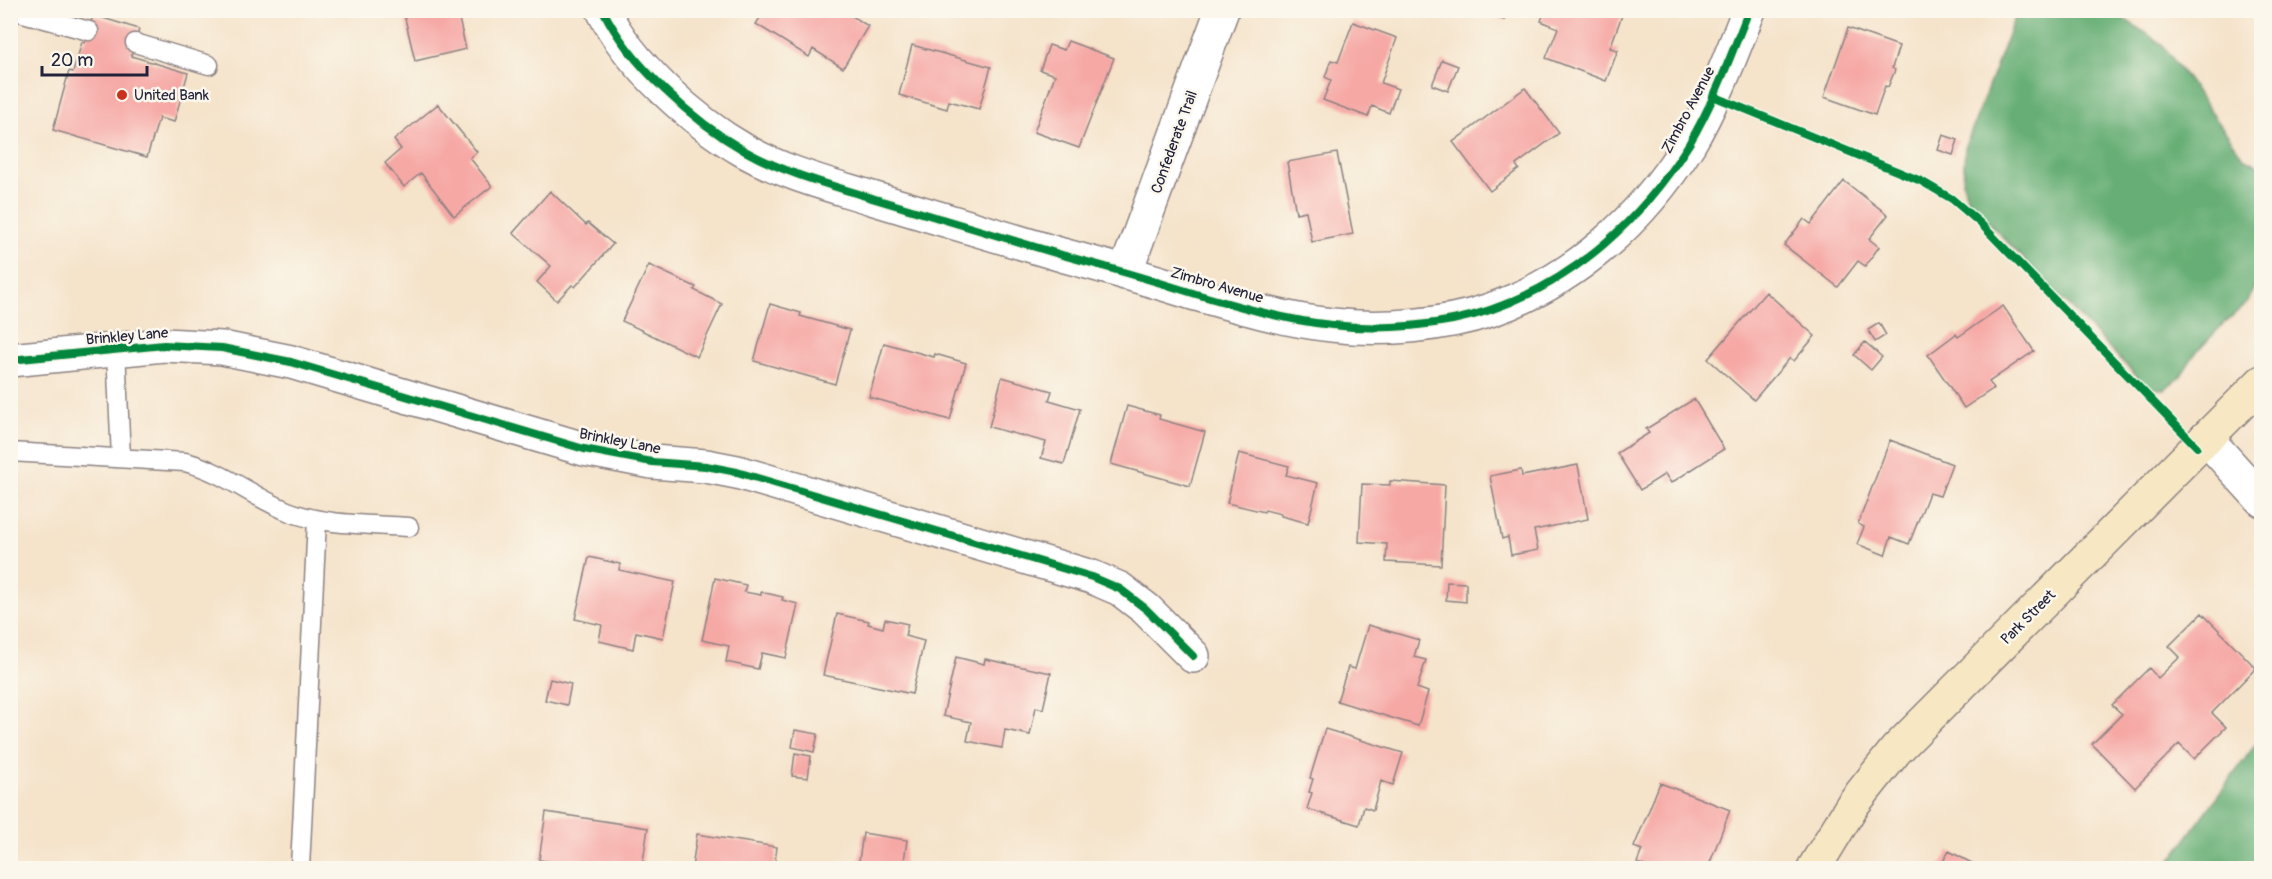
<svg xmlns="http://www.w3.org/2000/svg" width="2272" height="879" font-family="Pangolin,sans-serif">
<style>
.forest{fill:#66ae75;stroke:#446858;stroke-width:1.5}
.building{fill:#f6a8a5}
.lines{fill:none;stroke-linecap:round;stroke-linejoin:round}
.lane-casing{stroke:#8c8282;stroke-width:21}
.street-casing{stroke:#8c8282;stroke-width:36}
.secondary-casing{stroke:#8c8282;stroke-width:36}
.lane{stroke:#fff;stroke-width:18}
.street{stroke:#fff;stroke-width:33}
.secondary{stroke:#f7e8c3;stroke-width:33}
.cycleway-casing{stroke:#fbf7ec;stroke-width:11}
.cycleway{stroke:#00873e;stroke-width:8}
.poi-dot{fill:#c8321e;stroke:#fbf7ec;stroke-width:2}
.labels{text-anchor:middle;stroke-width:5;stroke-linejoin:round;paint-order:stroke}
.poi-label{font-size:15px;fill:#22223b;stroke:#fbf7ec;text-anchor:start}
.street-label{font-size:15px;fill:#22223b;stroke:#fbf7ec}
</style>
<rect width="100%" height="100%" fill="#fbf7ec"/>
<filter id="ink" filterUnits="userSpaceOnUse"><feTurbulence type="fractalNoise" baseFrequency=".0167" numOctaves="2"/><feDisplacementMap in="SourceGraphic" scale="12" xChannelSelector="R" yChannelSelector="G"/><feConvolveMatrix kernelMatrix="1 2 1 2 8 2 1 2 1" color-interpolation-filters="sRGB"/></filter>
<filter id="wash" filterUnits="userSpaceOnUse"><feTurbulence type="fractalNoise" baseFrequency=".008" numOctaves="4" result="noise"/><feDisplacementMap in="SourceGraphic" scale="24" xChannelSelector="R" yChannelSelector="G"/><feGaussianBlur stdDeviation="1.35" result="paint"/><feColorMatrix in="noise" values="0 0 0 0 0 0 0 0 0 0 0 0 0 0 0 0 0 1.4 0 .05"/><feComposite in="paint" operator="in"/></filter>
<g filter="url(#wash)">
<rect width="100%" height="100%" fill="#f5e3ca"/>
<path class="forest" d="M2017,11H2114L2118,15L2162,44L2244,158L2261,167V268L2248,302L2223,324L2194,355L2180,377L2164,389L2148,388L1968,201L1963,183L1965,148Z
M2261,737V868H2165Z"/>
<g id="blocks">
<path class="building" d="M403,10H457L466,49L415,61Z
M765,10H843L868,26L843,68L813,49L809,57L756,24Z
M1491,10H1508L1504,20L1490,15Z
M1545,10H1624L1610,48L1618,50L1606,81L1546,58L1558,28L1541,21Z
M93,15L139,29L131,56L188,73L174,122L159,118L147,157L53,130L69,71L73,72L82,42L85,43Z
M1353,22L1397,38L1381,83L1398,89L1389,113L1372,106L1368,117L1323,100L1331,80L1325,77L1331,60L1338,62Z
M1848,28L1899,46L1892,68L1895,70L1888,87L1885,86L1875,115L1824,97Z
M1068,41L1114,58L1079,148L1034,132L1055,75L1040,70L1049,45L1064,50Z
M912,45L991,67L979,109L949,101L947,109L899,95Z
M1442,60L1458,66L1448,91L1432,85Z
M1525,88L1559,133L1516,165L1519,169L1490,191L1453,142Z
M438,104L477,152L470,158L492,186L454,216L421,173L404,187L385,163L401,149L394,140Z
M1943,135L1958,140L1953,155L1938,150Z
M1337,153L1353,234L1312,242L1306,211L1296,213L1287,162Z
M1844,181L1888,215L1869,239L1879,247L1865,266L1858,261L1838,287L1784,245L1804,219L1811,224Z
M550,191L586,225L588,223L613,244L575,287L572,285L557,301L537,282L551,266L513,233Z
M649,265L696,287L694,290L722,304L697,357L622,321Z
M1766,292L1815,336L1794,361L1790,358L1754,400L1708,359Z
M770,304L801,313L800,316L850,330L835,384L754,361Z
M2003,306L2034,351L1989,382L1994,388L1964,408L1928,355L1956,334L1958,337Z
M1879,323L1886,335L1875,342L1868,330Z
M1865,342L1882,357L1871,370L1854,355Z
M884,343L934,357L935,354L966,363L950,420L869,397Z
M1002,377L1052,391L1049,400L1080,409L1064,464L1041,458L1046,442L989,427Z
M1694,399L1724,449L1671,483L1665,474L1640,490L1617,453L1649,433L1646,429Z
M1127,406L1160,415L1159,419L1205,432L1190,486L1111,464Z
M1890,440L1952,464L1940,496L1929,493L1909,544L1891,537L1885,555L1857,544L1864,527L1858,524Z
M1239,453L1289,466L1286,475L1318,483L1308,523L1281,516V514L1265,510L1264,512L1227,503Z
M1578,465L1588,519L1534,530L1538,550L1511,555L1508,537L1502,539L1490,476L1521,470L1522,476Z
M1390,481L1445,485L1441,565L1386,562L1387,544L1359,542L1362,484L1390,485Z
M589,557L620,564L619,570L675,582L663,638L636,632L633,649L599,641L602,625L575,619Z
M715,578L746,585L744,592L761,595V592L783,597L782,600L798,604L786,658L762,653L758,669L726,662L729,646L702,640Z
M1447,582L1466,583V602L1446,600Z
M2202,613L2256,668L2212,713L2226,727L2194,759L2179,744L2135,788L2092,744L2122,714L2112,705L2149,668L2158,678L2180,657L2169,646Z
M837,614L869,621L868,624L883,628L885,619L908,624L905,636L924,641L912,694L823,675Z
M1368,625L1419,640L1414,657L1426,660L1417,688L1428,692L1418,726L1337,701L1348,667L1355,669Z
M956,657L984,664L985,659L1051,673L1043,709L1036,707L1030,735L1005,730L1002,748L967,741L971,722L943,716Z
M550,679L571,684L567,705L545,700Z
M1325,729L1403,753L1393,785L1381,781L1373,810L1364,807L1359,825L1307,809L1312,793L1309,792L1313,779L1310,778Z
M795,730L818,734L814,752L792,747Z
M795,753L811,756L808,778L792,776Z
M1660,783L1730,810L1708,868H1649L1637,863L1642,850L1634,847Z
M546,812L648,828L642,868H597L539,860Z
M863,833L907,840L903,868H858Z
M697,834L777,847L774,868H692Z
M1949,851L1981,868H1939Z"/>
</g>
</g>
<g filter="url(#ink)">
<use href="#blocks" fill-opacity="0" stroke="#8c8282" stroke-width="1.5"/>
<g class="lines">
<defs>
<path id="lane" d="M16,11L89,31
M135,43L209,65
M116,350L121,458
M10,452L185,462C223,471 254,498 290,512C327,526 370,524 409,527
M300,868L317,520"/>
<path id="street" d="M603,10C629,64 694,122 745,151C786,174 831,185 875,199C938,218 1000,237 1062,255C1107,267 1152,280 1196,294C1241,307 1285,320 1332,325C1380,331 1444,326 1490,310C1575,281 1642,219 1689,144C1714,102 1731,55 1749,10
M1125,273L1222,10
M10,360L164,345L222,348L291,362L584,449L652,462L706,466L737,472L1092,577L1120,589L1146,609L1193,656
M2206,438L2262,500"/>
<path id="secondary" d="M1814,868L1853,804L1896,750L2262,382"/>
</defs>
<use href="#lane" class="lane-casing"/>
<use href="#street" class="street-casing"/>
<use href="#secondary" class="secondary-casing"/>
<use href="#lane" class="lane"/>
<use href="#street" class="street"/>
<use href="#secondary" class="secondary"/>
<defs>
<path id="cycleway" d="M603,10C629,64 694,122 745,151C786,174 831,185 875,199C938,218 1000,237 1062,255C1107,267 1152,280 1196,294C1241,307 1285,320 1332,325C1380,331 1444,326 1490,310C1575,281 1642,219 1689,144C1714,102 1731,55 1749,10
M1713,96L1921,181L1952,199L1980,223L2197,447
M10,360L164,345L222,348L291,362L584,449L652,462L706,466L737,472L1092,577L1120,589L1146,609L1193,656"/>
</defs>
<use href="#cycleway" class="cycleway-casing"/>
<use href="#cycleway" class="cycleway"/>
</g>
</g>
<circle class="poi-dot" cx="122" cy="95" r="6"/>
<g class="labels">
<g class="poi-label">
<text x="134" y="100">United Bank</text>
</g>
<g class="street-label">
<text transform="translate(1688 110) rotate(-62)" y="5">Zimbro Avenue</text>
<text transform="translate(1174 142) rotate(-70)" y="5">Confederate Trail</text>
<text transform="translate(1217 285) rotate(16)" y="5">Zimbro Avenue</text>
<text transform="translate(127 336) rotate(-5)" y="5">Brinkley Lane</text>
<text transform="translate(620 441) rotate(11)" y="5">Brinkley Lane</text>
<text transform="translate(2028 617) rotate(-45)" y="5">Park Street</text>
</g>
</g>
<rect width="2272" height="879" fill="none" stroke="#fbf7ec" stroke-width="36"/>
<path d="M42 66v9h105v-9" fill="none" stroke="#22223b" stroke-width="3"/>
<text x="51" y="66" font-size="18" fill="#22223b" stroke="#fbf7ec" stroke-width="4.5" paint-order="stroke">20 m</text>
</svg>
